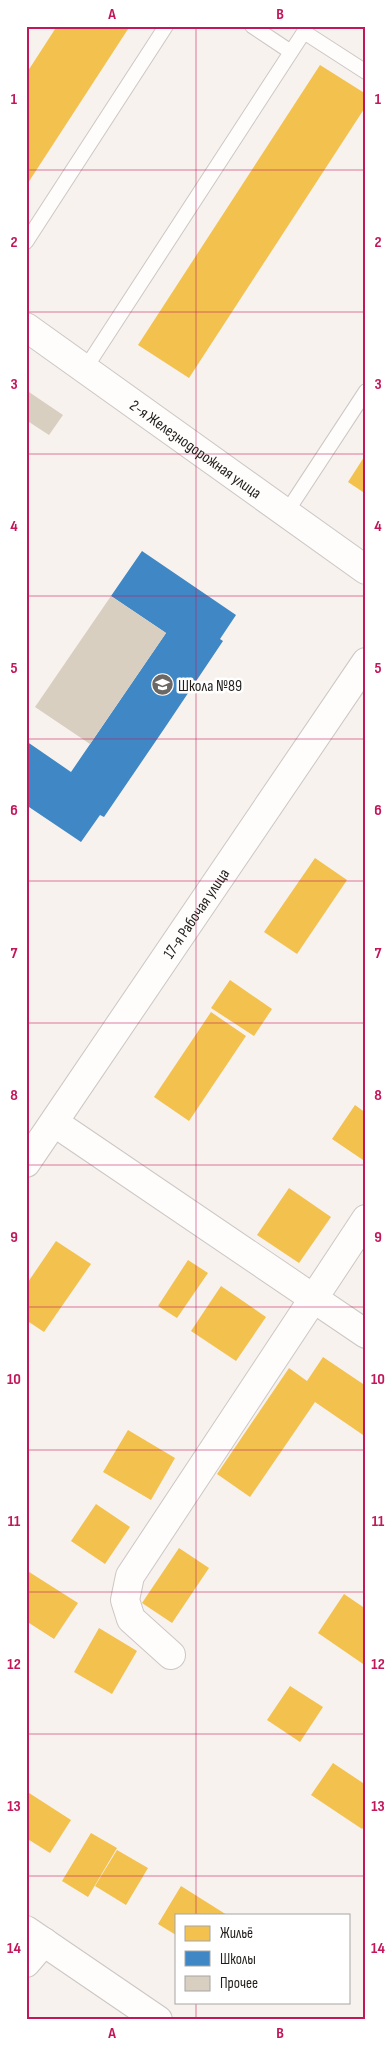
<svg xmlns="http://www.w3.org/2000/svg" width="392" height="2046" font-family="'Sofia Sans Condensed',sans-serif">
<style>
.homes{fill:#f2c14e}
.schools{fill:#3f88c5}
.building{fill:#d9cfc1}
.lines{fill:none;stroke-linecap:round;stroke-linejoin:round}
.lane-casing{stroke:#cbc7c4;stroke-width:16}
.street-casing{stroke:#cbc7c4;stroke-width:30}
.secondary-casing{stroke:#cbc7c4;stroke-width:30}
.lane{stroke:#fefdfc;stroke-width:14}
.street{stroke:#fefdfc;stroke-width:28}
.secondary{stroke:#fefdfc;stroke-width:28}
.grid{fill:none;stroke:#c2185b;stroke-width:1;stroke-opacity:0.55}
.labels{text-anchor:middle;stroke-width:5;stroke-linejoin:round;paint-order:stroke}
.street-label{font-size:16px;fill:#211e1b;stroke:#fff}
.poi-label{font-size:16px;fill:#211e1b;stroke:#fff;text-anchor:start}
.neatline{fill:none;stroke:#c2185b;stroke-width:2}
.grid-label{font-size:16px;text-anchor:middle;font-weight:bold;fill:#c2185b}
</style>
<rect width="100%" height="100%" fill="#f8f2ee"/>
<path class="homes" d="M57,26H130L26,186V74Z
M320,65L366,94V106L189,378L138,345Z
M366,454V494L348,482Z
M315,858L347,880L297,954L264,932Z
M230,980L272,1009L254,1036L211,1008Z
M211,1012L246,1036L189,1121L154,1097Z
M355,1105L366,1113V1162L332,1139Z
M289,1188L331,1217L299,1263L257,1235Z
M56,1241L91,1264L44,1332L26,1320V1285Z
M188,1260L208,1273L177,1318L158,1306Z
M221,1286L266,1317L236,1361L191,1331Z
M323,1357L366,1386V1437L315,1402L250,1497L217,1474L289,1368L307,1381Z
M128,1430L175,1458L151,1500L103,1472Z
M96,1504L130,1527L105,1564L71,1541Z
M179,1548L209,1568L172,1623L142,1603Z
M26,1570L78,1603L54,1639L26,1621Z
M344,1594L366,1609V1666L318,1633Z
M99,1628L137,1651L112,1694L74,1672Z
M290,1686L323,1707L300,1742L267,1720Z
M333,1763L366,1785V1824L362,1829L311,1795Z
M26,1791L71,1820L50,1853L26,1838Z
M91,1833L117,1848L88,1897L62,1881Z
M117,1850L148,1868L126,1905L95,1886Z
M181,1886L227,1915H176V1935L158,1924Z"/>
<path class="schools" d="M142,551L236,615L220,639L223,641L164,729L104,817L100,815L81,842L26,805V741L71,772L166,633L111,596Z"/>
<path class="building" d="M26,390L63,415L49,435L26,420Z
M111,596L166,633L90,744L35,707Z"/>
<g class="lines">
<defs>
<path id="lane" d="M291,52L304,32L366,72
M26,242L166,26
M85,369L291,52L252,26
M286,513L366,391"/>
<g id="street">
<path id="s1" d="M26,327L366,570"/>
<path d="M55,1123L366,1334"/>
<path d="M171,1655L131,1619L125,1600L130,1576L366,1219"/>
<path d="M26,1930L158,2020"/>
<path d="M26,1963L44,1942"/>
</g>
<g id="secondary">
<path id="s2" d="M26,1163L366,662"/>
</g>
</defs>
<use href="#lane" class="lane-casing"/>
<use href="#street" class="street-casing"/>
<use href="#secondary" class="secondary-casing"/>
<use href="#lane" class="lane"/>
<use href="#street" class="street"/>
<use href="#secondary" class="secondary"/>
</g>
<path class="grid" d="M196,26V1915M26,170H366M26,312H366M26,454H366M26,596H366M26,739H366M26,881H366M26,1023H366M26,1165H366M26,1307H366M26,1450H366M26,1592H366M26,1734H366M26,1876H366M196,2002V2020"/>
<defs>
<symbol id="school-disc" viewBox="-11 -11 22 22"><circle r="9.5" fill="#6c6865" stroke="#fff"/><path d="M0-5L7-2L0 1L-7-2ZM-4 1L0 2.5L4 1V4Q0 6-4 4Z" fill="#fff"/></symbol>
</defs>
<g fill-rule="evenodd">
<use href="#school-disc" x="150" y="672" width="25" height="25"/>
</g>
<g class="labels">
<g class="street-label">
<text dy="6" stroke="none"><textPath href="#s1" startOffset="209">2-я Железнодорожная улица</textPath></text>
<text dy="6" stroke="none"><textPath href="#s2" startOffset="302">17-я Рабочая улица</textPath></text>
</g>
<g class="poi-label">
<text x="178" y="691">Школа №89</text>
</g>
</g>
<rect width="392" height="2046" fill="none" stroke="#ffffff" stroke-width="55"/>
<rect x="175" y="1914" width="175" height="90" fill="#ffffff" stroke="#a6a5a4"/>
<rect x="185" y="1926" width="25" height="15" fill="#f2c14e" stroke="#a6a5a4"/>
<text x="220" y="1938" font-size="15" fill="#211e1b">Жильё</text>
<rect x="185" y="1951" width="25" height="15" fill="#3f88c5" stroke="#a6a5a4"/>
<text x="220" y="1964" font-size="15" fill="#211e1b">Школы</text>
<rect x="185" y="1976" width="25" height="15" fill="#d9cfc1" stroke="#a6a5a4"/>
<text x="220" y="1988" font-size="15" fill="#211e1b">Прочее</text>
<rect x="28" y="28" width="336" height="1990" class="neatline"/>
<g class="grid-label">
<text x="112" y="19">A</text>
<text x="280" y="19">B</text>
<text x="14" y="104">1</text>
<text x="378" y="104">1</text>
<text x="14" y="247">2</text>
<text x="378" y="247">2</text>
<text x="14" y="389">3</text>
<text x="378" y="389">3</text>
<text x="14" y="531">4</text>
<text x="378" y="531">4</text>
<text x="14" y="673">5</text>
<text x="378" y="673">5</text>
<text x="14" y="815">6</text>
<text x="378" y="815">6</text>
<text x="14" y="958">7</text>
<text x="378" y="958">7</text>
<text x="14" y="1100">8</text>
<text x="378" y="1100">8</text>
<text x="14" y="1242">9</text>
<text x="378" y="1242">9</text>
<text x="14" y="1384">10</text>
<text x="378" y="1384">10</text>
<text x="14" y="1526">11</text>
<text x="378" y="1526">11</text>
<text x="14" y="1669">12</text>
<text x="378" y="1669">12</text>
<text x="14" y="1811">13</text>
<text x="378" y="1811">13</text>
<text x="14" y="1953">14</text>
<text x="378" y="1953">14</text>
<text x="112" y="2038">A</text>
<text x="280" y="2038">B</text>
</g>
</svg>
